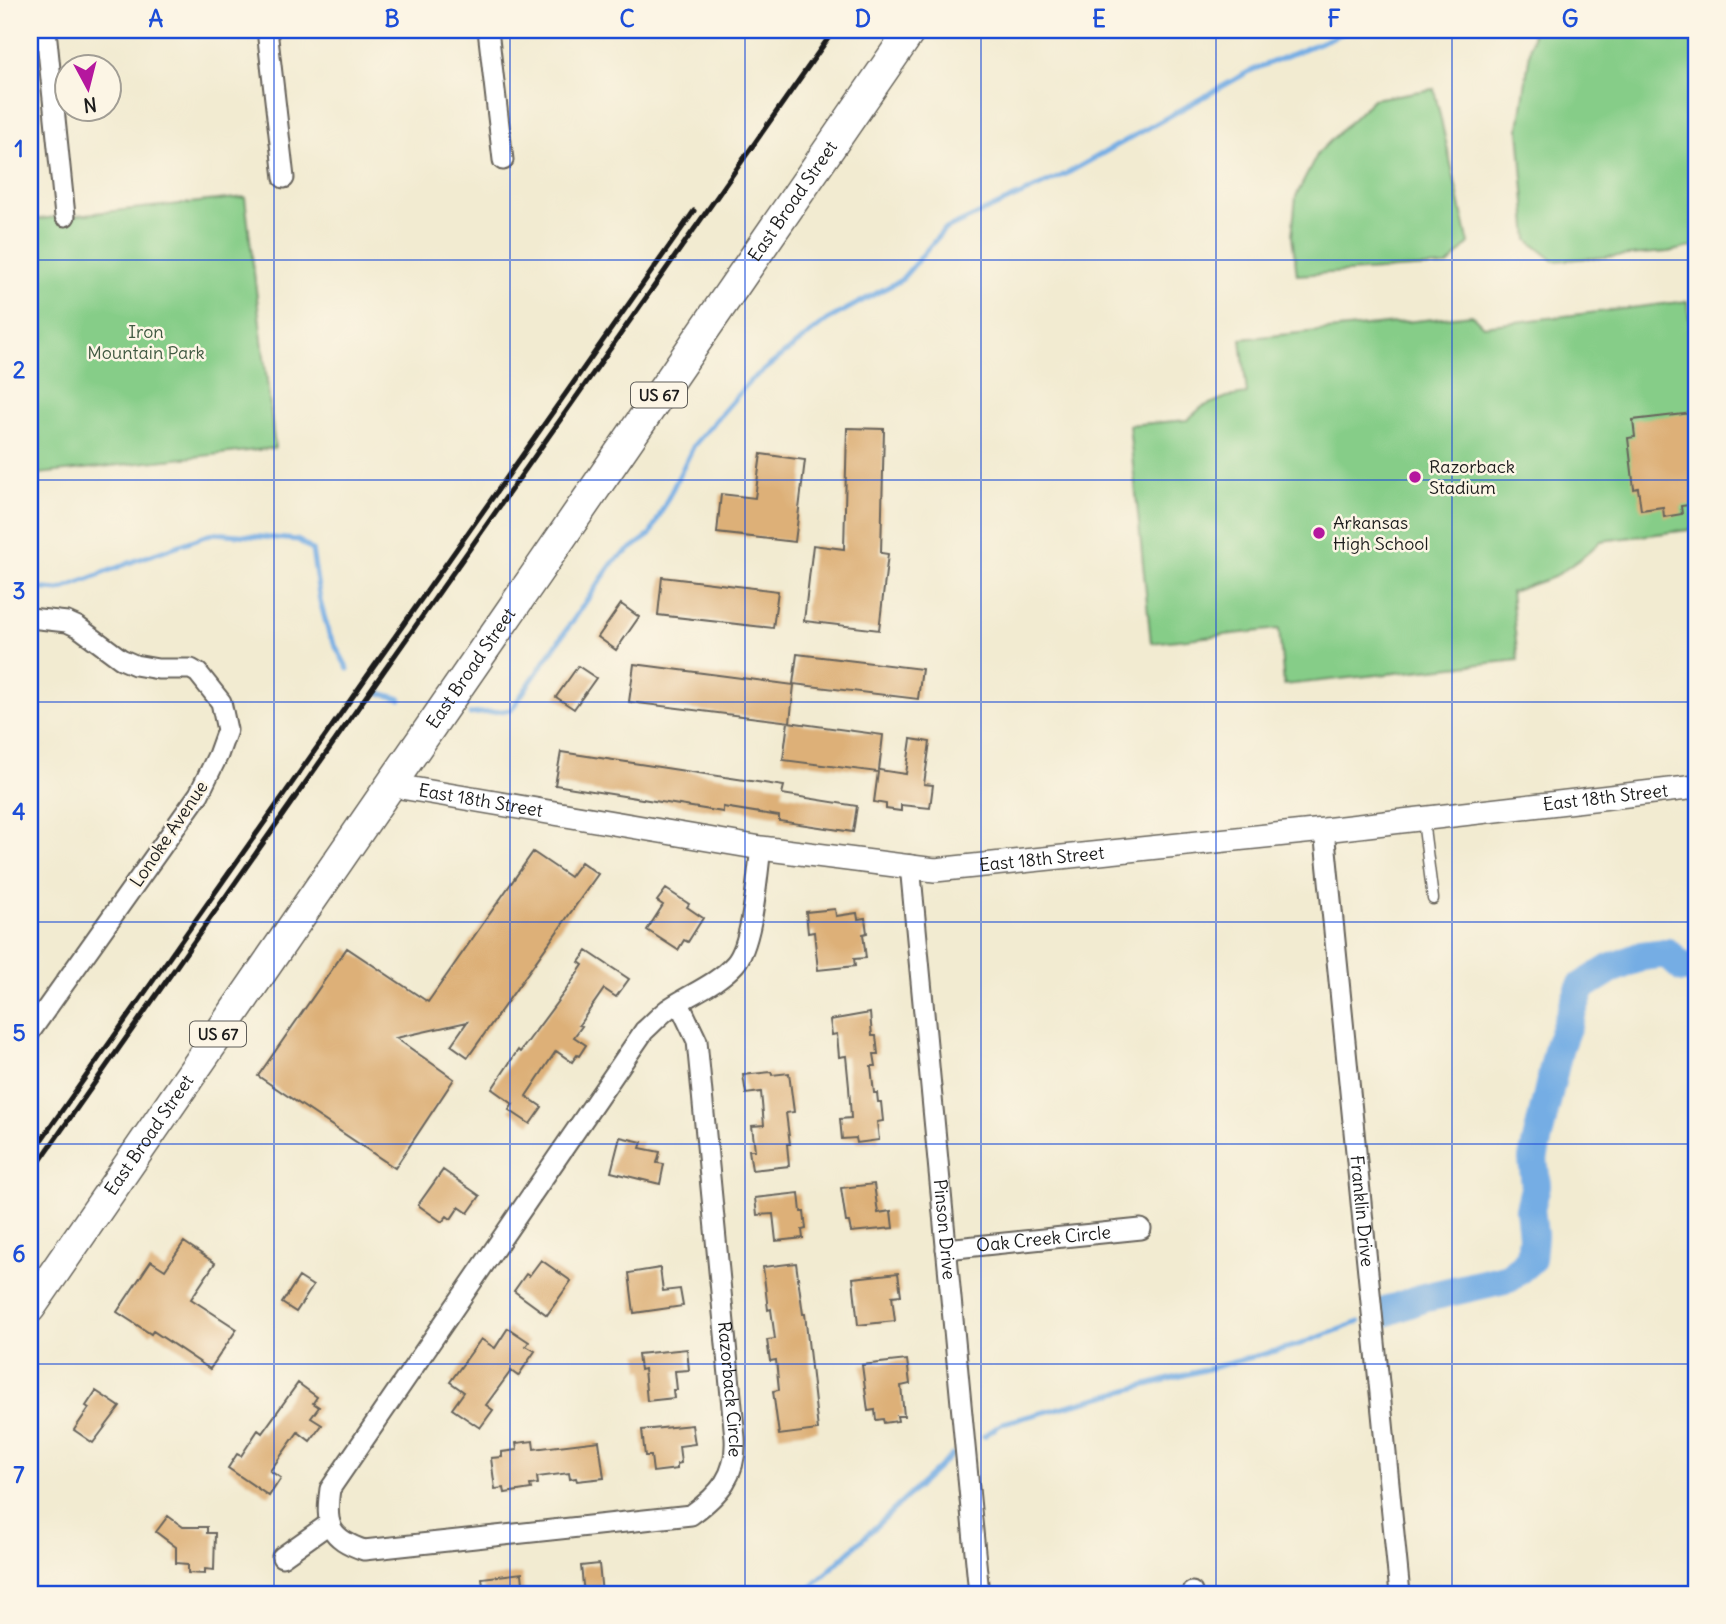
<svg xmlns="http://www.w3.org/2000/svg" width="1726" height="1624" font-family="Delius,sans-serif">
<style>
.green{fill:#86cd88;stroke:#517452;stroke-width:2}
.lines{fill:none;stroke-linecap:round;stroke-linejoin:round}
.stream{stroke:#74ade4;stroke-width:5}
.river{stroke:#74ade4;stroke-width:30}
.building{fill:#ddb078}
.service-casing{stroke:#67645b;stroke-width:13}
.minor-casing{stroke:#67645b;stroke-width:23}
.tertiary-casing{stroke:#67645b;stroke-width:26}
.primary-casing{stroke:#67645b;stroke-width:33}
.path{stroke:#67645b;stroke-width:2.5;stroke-dasharray:5 5;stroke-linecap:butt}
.service{stroke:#fff;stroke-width:10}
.minor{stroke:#fff;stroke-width:19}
.tertiary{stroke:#fff;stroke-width:23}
.primary{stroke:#fff;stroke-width:30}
.rail{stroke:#1c1c1c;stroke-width:5}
.grid{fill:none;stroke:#1d4ed8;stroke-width:2;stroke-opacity:0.55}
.poi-dot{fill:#b5179e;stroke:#fcf5e5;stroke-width:2.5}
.labels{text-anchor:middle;stroke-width:5;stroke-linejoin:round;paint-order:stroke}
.shield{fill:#fcf5e5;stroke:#5f5d58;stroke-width:2}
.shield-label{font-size:16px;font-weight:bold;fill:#1c1c1c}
.street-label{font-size:18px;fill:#1c1c1c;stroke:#fcf5e5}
.park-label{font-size:18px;fill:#415a42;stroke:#fcf5e5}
.poi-label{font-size:18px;fill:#1c1c1c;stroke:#fcf5e5;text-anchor:start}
.neatline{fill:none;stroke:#1d4ed8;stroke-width:2.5}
.grid-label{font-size:23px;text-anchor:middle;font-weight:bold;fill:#1d4ed8}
</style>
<rect width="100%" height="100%" fill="#fcf5e5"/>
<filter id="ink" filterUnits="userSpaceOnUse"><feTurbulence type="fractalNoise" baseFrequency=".0143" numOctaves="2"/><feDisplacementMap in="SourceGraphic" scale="14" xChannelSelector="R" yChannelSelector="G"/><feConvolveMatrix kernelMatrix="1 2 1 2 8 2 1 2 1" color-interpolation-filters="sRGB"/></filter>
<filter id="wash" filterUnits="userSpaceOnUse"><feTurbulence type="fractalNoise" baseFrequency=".00686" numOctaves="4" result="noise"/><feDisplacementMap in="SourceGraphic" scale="28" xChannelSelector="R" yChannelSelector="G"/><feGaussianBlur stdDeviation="1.57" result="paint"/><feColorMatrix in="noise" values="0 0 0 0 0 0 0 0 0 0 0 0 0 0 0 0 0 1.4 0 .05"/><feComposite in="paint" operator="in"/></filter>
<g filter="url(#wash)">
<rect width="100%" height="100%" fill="#f2ebd1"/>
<path class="green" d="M1533,30H1696V246L1668,252L1554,261L1528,240L1519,129Z
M1434,89L1469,244L1447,266L1297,275L1292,236L1296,196L1318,153L1373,99Z
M245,197L275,448L30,475V220Z
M1687,301L1696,363V529L1601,541L1583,557L1554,577L1511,592L1518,660L1284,685L1279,629L1151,643L1129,425L1187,420L1202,407L1227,397L1247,394L1241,339L1472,315L1483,326Z"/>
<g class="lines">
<path class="stream" d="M30,588L60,590L134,561L214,533L298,540L312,550L320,601L329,634L348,669
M380,693L401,699
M470,714L511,710L614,561L650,535L694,445L750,381L827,320L901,280L944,230L1066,174L1250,71L1351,30
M984,1436L1003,1423L1298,1345L1359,1322
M804,1594L952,1455"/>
<path class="river" d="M1385,1312L1423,1298L1509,1278L1531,1259L1533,1235L1530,1209L1536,1185L1533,1159L1559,1046L1581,987L1610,969L1642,956L1667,953L1683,968L1696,967"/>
</g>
<g id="blocks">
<path class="building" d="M1692,413L1696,449V504L1681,506L1682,514L1664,517L1663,507L1641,510L1638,488L1634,489L1628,438L1635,437L1633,420Z
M847,428L884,429L881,553L888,554L879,630L804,621L813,545L844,549Z
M761,454L805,460L795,542L717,533L721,494L755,498Z
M662,577L778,591L773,628L658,615Z
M621,604L639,617L616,650L598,637Z
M797,654L922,669L918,699L793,684Z
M634,664L794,685L790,722L629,702Z
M578,666L596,678L574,709L556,697Z
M788,722L883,735L879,770L906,774L911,739L930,742L924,784L933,785L930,808L901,805V811L886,809V804L874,802L878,772L783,760Z
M561,752L784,786L782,794L857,806L853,832L779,821V816L723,807V812L555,785Z
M533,852L570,877L581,862L598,874L468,1057L451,1045L467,1022L396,1038L454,1079L395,1168L258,1076L347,948L428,1002Z
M666,889L689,904L687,907L703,918L688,942L684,940L678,950L647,930L663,905L657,901Z
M835,909L836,916L857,913L858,919L865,918L867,933L863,934L866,958L854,959L855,966L818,970L814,932L808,933L806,912Z
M587,951L629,979L616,997L604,989L579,1025L582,1026L574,1037L586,1045L579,1056L577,1055L572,1062L556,1051L526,1096L542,1107L530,1124L509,1110L513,1104L492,1089L518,1050L520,1052L566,990L583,965L579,962Z
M870,1013L872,1036H876L878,1054H874L876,1066H871L874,1093H877L878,1102H881L883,1121L877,1122L879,1140L857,1143L856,1138L842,1139L840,1119L851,1118L849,1087L846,1056L839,1057L837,1034L832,1035L830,1020Z
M771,1072L772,1075L789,1073L794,1112L786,1113L790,1144H787L789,1166L752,1170L749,1150H755L752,1126L764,1125L761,1092L746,1094L743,1075Z
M620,1137L642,1142L640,1148L660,1152L657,1163L664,1164L660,1184L611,1172Z
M443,1170L480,1196L468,1213L459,1207L451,1219L447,1216L442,1222L418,1205Z
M874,1184L878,1213L891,1211L893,1228L851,1232L849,1222H846L841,1188Z
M799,1193L801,1212H804L806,1229L802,1230L803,1238L776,1241L773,1214L757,1215L755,1198Z
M184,1242L215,1263L191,1299L237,1329L210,1369L153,1331L151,1334L117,1312L151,1261L165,1270Z
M541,1260L571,1281L547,1315L514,1291L526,1274L529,1276Z
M796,1263L803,1314H805L818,1430L779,1435L773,1391L779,1390L776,1360L770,1361L767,1340L775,1339L771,1309L768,1310L763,1267Z
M660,1268L663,1291L680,1289L683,1306L634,1313L629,1273Z
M898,1273L901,1295L892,1296L895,1321L858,1325L853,1278Z
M299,1277L313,1286L296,1312L282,1303Z
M508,1328L529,1342L526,1346L535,1351L518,1376L511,1371L486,1405L493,1410L480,1428L452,1409L464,1392L450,1382L481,1339L495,1348Z
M687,1349L689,1370L675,1371L677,1390H673L674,1398L647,1401L644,1369L640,1370L638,1354Z
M907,1360L910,1384L901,1386L904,1416H897L898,1421L884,1423L883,1419L876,1420L875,1410L868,1411L862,1365Z
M298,1383L317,1397L313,1403L319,1407L311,1418L322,1425L310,1441L298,1432L270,1471L281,1478L269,1496L228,1468L237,1454L241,1456L258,1430L262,1433Z
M96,1391L120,1407L93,1443L74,1430L89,1408L86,1406Z
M692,1425L695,1444L679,1446L681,1463L677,1464V1469L653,1472L651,1456H645L642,1430Z
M533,1441L534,1449L599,1441L604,1478L577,1481L576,1478L570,1479L569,1473L537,1477L538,1484L530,1485L531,1489L505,1493L504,1488L495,1489L491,1458L502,1457V1452L517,1450L516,1443Z
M168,1516L183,1527H207V1533H215L214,1570L205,1569V1574L188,1573V1564L176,1563V1547L156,1532Z
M599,1564L602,1594H584L581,1566Z
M522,1573L524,1594H484L482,1578Z"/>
</g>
</g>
<g filter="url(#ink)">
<use href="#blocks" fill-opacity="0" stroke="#67645b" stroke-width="2"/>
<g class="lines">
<defs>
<path id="service" d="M1423,820L1433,899"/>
<g id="minor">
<path d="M46,30L65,216"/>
<path d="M267,30L284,178"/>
<path d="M488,30L503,160"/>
<path d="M30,618L67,622L78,627L121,659L135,665L158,669H191L198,673L221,702L227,730L218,755L199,794L30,1032"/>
<path id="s1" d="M1324,830L1400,1594"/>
<path id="s2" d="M910,865L979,1594"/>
<path id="s3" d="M679,1003L697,1041L735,1438C737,1475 720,1494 691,1515L364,1550C329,1538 325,1525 330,1489L644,1031C652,1024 659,1016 668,1009C690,994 717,984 735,964C753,944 757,876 761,848"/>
<path id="s4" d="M946,1249L1141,1229"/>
<path d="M282,1557L330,1523"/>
<path d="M1192,1592V1594"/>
</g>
<g id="tertiary">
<path id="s5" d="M389,785L761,848L935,870L1324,830L1696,787"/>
</g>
<g id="primary">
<path id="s6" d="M30,1308L911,30"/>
</g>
</defs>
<use href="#service" class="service-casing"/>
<use href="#minor" class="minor-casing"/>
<use href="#tertiary" class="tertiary-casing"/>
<use href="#primary" class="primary-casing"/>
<path class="path" d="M1690,1594L1696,1579"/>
<use href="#service" class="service"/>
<use href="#minor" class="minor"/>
<use href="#tertiary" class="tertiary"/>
<use href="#primary" class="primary"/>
<path class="rail" d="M30,1156L694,211
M30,1175L834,30"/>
</g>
</g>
<path class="grid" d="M274,30V1594M510,30V1594M745,30V1594M981,30V1594M1216,30V1594M1452,30V1594M30,260H1696M30,480H1696M30,702H1696M30,922H1696M30,1144H1696M30,1364H1696"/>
<g class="poi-dot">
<circle cx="1415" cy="477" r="7"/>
<circle cx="1319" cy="533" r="7"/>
</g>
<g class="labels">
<g class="shield">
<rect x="631" y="382.5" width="56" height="25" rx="5"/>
<rect x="190" y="1021.5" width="56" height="25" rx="5"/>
</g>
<g class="shield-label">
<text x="659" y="401">US 67</text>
<text x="218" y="1040">US 67</text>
</g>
<g class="street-label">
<text dy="6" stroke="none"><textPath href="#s6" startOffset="1344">East Broad Street</textPath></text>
<text dy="6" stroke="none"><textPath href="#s6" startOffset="777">East Broad Street</textPath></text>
<text dy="6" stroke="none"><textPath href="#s5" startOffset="1227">East 18th Street</textPath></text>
<text dy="6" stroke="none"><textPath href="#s5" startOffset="93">East 18th Street</textPath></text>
<text transform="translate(169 834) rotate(-56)" y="6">Lonoke Avenue</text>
<text dy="6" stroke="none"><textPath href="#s5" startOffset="660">East 18th Street</textPath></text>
<text dy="6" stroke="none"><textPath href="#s6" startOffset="210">East Broad Street</textPath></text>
<text dy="6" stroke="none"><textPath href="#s1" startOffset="383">Franklin Drive</textPath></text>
<text dy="6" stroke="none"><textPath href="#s2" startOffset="366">Pinson Drive</textPath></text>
<text dy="6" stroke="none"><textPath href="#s4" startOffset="98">Oak Creek Circle</textPath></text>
<text dy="6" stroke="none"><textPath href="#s3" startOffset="392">Razorback Circle</textPath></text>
</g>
<g class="park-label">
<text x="146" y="338">Iron<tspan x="146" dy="21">Mountain Park</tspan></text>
</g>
<g class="poi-label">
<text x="1429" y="473">Razorback<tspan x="1429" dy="21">Stadium</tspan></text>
<text x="1333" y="529">Arkansas<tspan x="1333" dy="21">High School</tspan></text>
</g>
</g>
<rect width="1726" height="1624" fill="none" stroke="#fcf5e5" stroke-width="77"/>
<g transform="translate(88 88) rotate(173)"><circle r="33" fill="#fcf5e5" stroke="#a29e95" stroke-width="2"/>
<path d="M0-5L12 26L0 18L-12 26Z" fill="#b5179e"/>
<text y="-10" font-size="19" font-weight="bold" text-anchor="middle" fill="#1c1c1c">N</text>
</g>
<rect x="38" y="38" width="1650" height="1548" class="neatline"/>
<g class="grid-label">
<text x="156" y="27">A</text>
<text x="392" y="27">B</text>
<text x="627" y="27">C</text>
<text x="863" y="27">D</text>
<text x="1099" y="27">E</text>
<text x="1334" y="27">F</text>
<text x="1570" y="27">G</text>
<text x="19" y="157">1</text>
<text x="19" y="378">2</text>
<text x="19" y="599">3</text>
<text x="19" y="820">4</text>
<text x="19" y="1041">5</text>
<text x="19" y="1262">6</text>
<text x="19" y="1483">7</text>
</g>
</svg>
